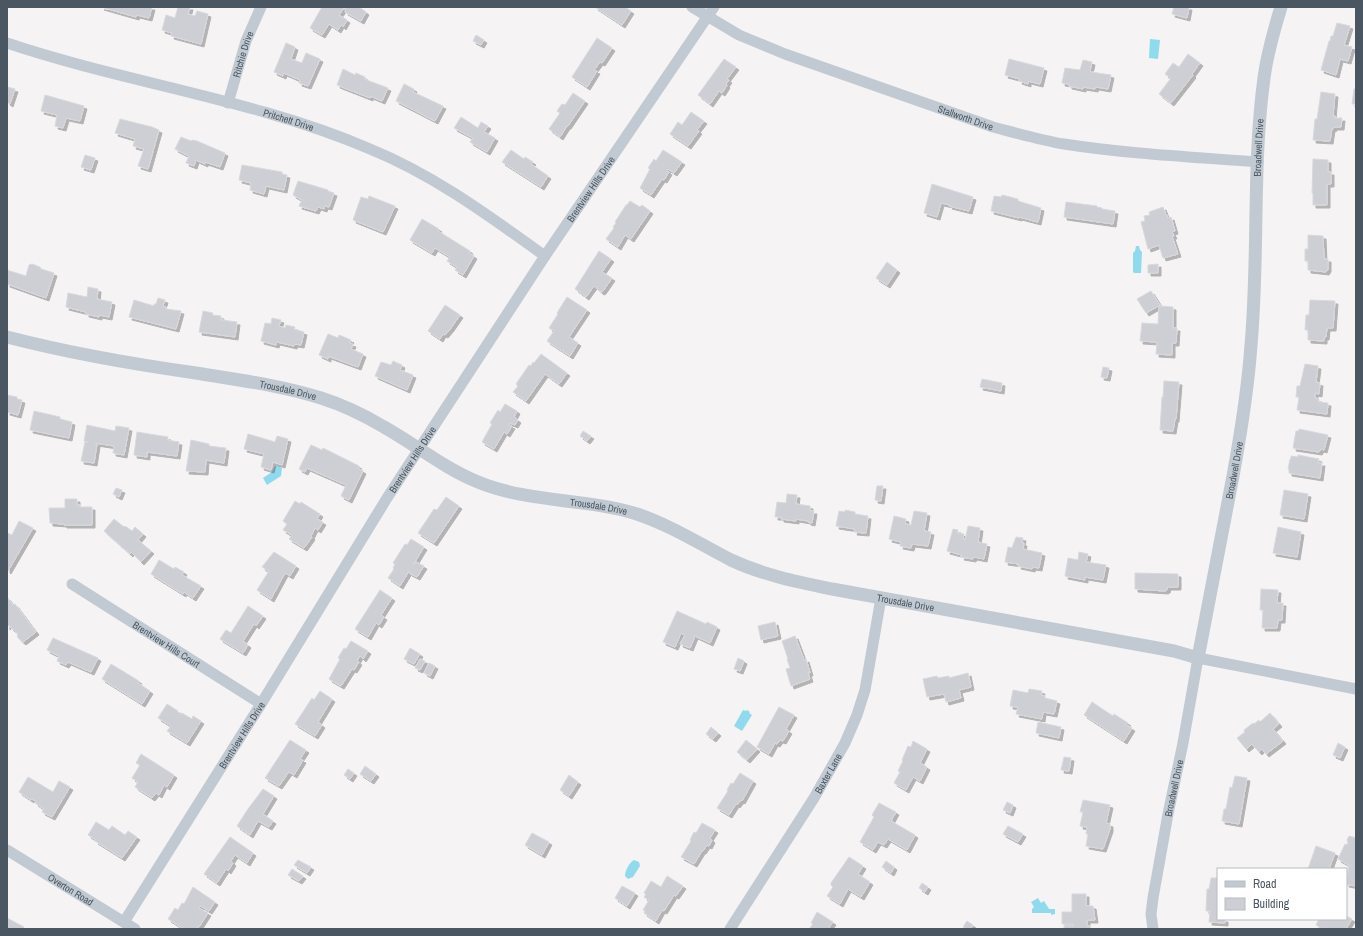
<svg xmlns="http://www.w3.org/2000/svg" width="1363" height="936" font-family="'Archivo Narrow',sans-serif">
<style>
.water{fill:#90daee}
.building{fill:#cdcfd5;stroke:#d7d9de;filter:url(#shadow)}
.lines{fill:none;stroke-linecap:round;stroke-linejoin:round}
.minor{stroke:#c1cad2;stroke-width:11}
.tertiary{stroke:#c1cad2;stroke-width:13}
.labels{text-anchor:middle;stroke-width:4;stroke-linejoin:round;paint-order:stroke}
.street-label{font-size:10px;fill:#4a5661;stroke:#fff}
</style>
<defs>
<filter id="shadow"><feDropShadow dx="3" dy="3" stdDeviation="0" flood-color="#0004"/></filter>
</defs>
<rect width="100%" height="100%" fill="#f5f3f3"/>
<path class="water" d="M1150,39L1160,40L1158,59L1149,58Z
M1136,246H1139L1140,250L1142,252L1141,273H1134L1133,272V253L1135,251Z
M275,466H279L282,468L281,476L267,485L263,478L272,472Z
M743,710L746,711L747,710L750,712L749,713L752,715L742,731L734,726Z
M634,860L639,862L640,866L633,877L628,879L625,876C625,871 629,863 634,860Z
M1038,898L1041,903L1044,901L1049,909H1055V914L1051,915V913H1032V909L1034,907L1031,902Z"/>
<path class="building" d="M101,7H152L149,18L137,15L136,17Z
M178,7H190L188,14L195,16L197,11L208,14L201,44L171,36L172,33L162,30L166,15L175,18Z
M322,7H359L366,12L361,21L345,12L346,9L344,8L339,15L347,20L343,27L341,25L338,30L329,24L322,35L310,28Z
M595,7H625L631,11L622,25Z
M1174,7H1189L1187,18L1172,14Z
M1337,23L1350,26L1344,45L1352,47L1348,61L1340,59L1336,75L1321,70L1329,41H1330L1331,36H1333Z
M476,35L484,40L481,45L473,41Z
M597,38L612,48L602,63L600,62L594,70L597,71L587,87L572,77Z
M286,43L295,47L291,59L302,63L306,53L320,59L308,86L299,83L300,80L284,73L283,76L274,72Z
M1188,54L1200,63L1192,74L1193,75L1171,103L1159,94L1171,78L1165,74L1173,63L1179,67Z
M724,59L736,67L727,79L729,80L726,84L727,85L722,93L719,91L710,104L698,95Z
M1009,59L1044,68L1040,84L1028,81V84L1019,81L1020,79L1005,75Z
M1083,60L1092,62L1090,71L1091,72L1111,75L1108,89L1096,87L1095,89L1083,87V89L1069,86V84L1062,83L1065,68L1080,70Z
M343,69L355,75L356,73L365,77L364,79L388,88L382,101L370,96V98L337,85Z
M404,84L414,89L413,92L443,106L435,121L396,101Z
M7,87L15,89L10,104L7,102Z
M1354,89H1356V104H1352Z
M1321,92L1335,94L1333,116H1335V118H1342L1341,127H1334L1333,129L1332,128L1330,141L1313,140L1315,119H1317Z
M573,93L585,101L568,126H567L560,137L549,129L560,113L557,111L562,104L565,105Z
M45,95L84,106L80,121L66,118L63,128L55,126L57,115L41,111Z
M691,112L704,121L697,130L699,131L688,146L670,134L678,122L682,125Z
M461,117L478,128L481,122L488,126L484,132L495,138L487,152L470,142L473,138L454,128Z
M120,119L152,127L159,130L148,169L138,166L144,149L133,146L135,139L115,133Z
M181,137L191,141L192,140L197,141L225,153L220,167L205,162V164L196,160L194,166L186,163L189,156L175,149Z
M511,150L524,159L525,157L533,162L531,164L548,176L541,187L502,162Z
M663,150L682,162L674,173L668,169L667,171L669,172L664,180L662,179L651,195L640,188L650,169L648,168L654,159L656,161Z
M85,155L95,158L91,170L81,167Z
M1313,159L1328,160V172H1331V184H1327V205H1313V193H1312Z
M242,165L282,172V174L287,175L284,190L266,186L264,194L250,190L251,183L239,180Z
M298,181L328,190V191L334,193L329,207L325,206L324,209L318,207L316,211L299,206L302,200L293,195Z
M932,184L973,197L969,211L949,206L950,205L941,203L937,217L924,213Z
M1002,195L1018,199V201L1041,208L1038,222L1019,217V218L991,211L994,196L1001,197Z
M369,196L395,206L383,232L353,220L361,197L368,199Z
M630,201L640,207L642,205L650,211L631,239L625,235L618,247L606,239L614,228L613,227L616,223L615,222L626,205H627Z
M1066,202L1097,206V207L1102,208V209L1115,211L1113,224L1064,217Z
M1163,207L1166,215H1167L1168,218L1171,217L1175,231L1172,232L1174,236H1172L1178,254L1163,258L1159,245L1148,249L1141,222L1145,221L1144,216L1150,215L1149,212Z
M422,219L439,229L438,231L470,251L469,253L474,256L463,275L455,270L457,267L447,261L450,257L435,248L432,253L410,240Z
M1308,235L1323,236L1324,259H1328V269L1326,272L1308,270V261H1305V249H1308Z
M599,251L611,259L602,272L612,278L603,291L601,292L594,286L586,297L575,289Z
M887,262L897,270L887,285L876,278Z
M32,264L40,267L41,269L54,273L46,298L7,284V270L26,276L29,265Z
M1158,264V273H1148V265Z
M88,287L98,289L97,299L112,302L109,317L99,315V317L86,314V312L66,307L68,293L87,297Z
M1151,291L1160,305L1146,313L1137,299Z
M567,297L587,310L569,337L578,343L570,356L547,341L554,331L549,328L558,314L557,313Z
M158,298L165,300L163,306L166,307V309L181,311L176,329L129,317L134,300L154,306V304H156Z
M1310,300L1335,301L1333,328H1327L1326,337H1324V341L1308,340V330H1305L1306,315H1309Z
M445,305L460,315L451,328L445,335L443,334L440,339L428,331Z
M1159,306L1173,307V328H1177L1176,343H1172V355L1156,354L1157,342L1140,341L1142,323L1158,324Z
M203,311L213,313L212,315L221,316V320L237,322L235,337L199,332Z
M272,318L281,320L279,326L285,328L286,325L295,327L294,329L304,332L301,345L295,344L294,346L277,342L276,345L261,341L265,323L271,324Z
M328,334L338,338L339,335L351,340L349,343L353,344L351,349L363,354L358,367L328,356V359L319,355Z
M541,354L567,373L559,384L545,374L526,401L513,392L518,386L516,384L529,365L531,366L533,362L534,363Z
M393,361L402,365L400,370L413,375L407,390L375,376L381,362L391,365Z
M1305,364L1318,366L1316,382L1320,383L1319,394L1315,393V398L1319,399L1318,402L1328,403L1327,414L1297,410L1299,397H1296L1297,386H1300Z
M1103,367L1109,368L1107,378L1101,377Z
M982,379L1002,383L1001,391L980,387Z
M1164,381L1179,382L1176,419H1175L1173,431L1160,430L1162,397H1163Z
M7,395L17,397V399L22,400L18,415L7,412Z
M505,404L517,411L514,417L518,420L515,425L510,423L509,425L512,426L507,434L504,432L494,449L482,442L492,424L490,423L498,410L500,412Z
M34,411L60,417V419L72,422L69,438L30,430Z
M87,425L115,431L116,426L129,428L124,455L113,453L114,446L95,443L97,444L94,463L81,461L85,442H88L84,441Z
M1299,429L1328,435L1324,450L1321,449L1319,452L1293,448L1296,431H1299Z
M583,431L591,436L587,441L580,436Z
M137,432L168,437L167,440L179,442L177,456L147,452V457L134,455Z
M248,434L275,442L277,436L288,439L282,465L273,462L271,470L261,467L264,454L244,449Z
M191,440L209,444V446L226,448L224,463L206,460L205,472L186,471Z
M311,445L322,450L323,448L359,466L358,468L363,471L349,500L341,496L346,485L307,468L305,472L299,469Z
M1298,455L1319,459L1318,463H1322L1320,478L1289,473V469H1288L1290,459H1291V456L1298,457Z
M877,486H883L881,501L875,500Z
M116,488L122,490L119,497L113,494Z
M1284,490L1308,494L1304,519L1280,515Z
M787,494L797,495L796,504L810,506V511H814L812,523L808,522V521L796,519V521L781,519V517H775L777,502L786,503Z
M446,497L459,506L434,543L418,533L434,509L437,510Z
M65,499H77V505H80V507H92V525H64V524L50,523L49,508H65Z
M295,501L300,504L301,502L320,514L317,519L323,522L318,530L315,528L311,536L312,537L304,548L289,539L292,535L283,530L287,524L283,521Z
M845,510L855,512V514L868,516L866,533L854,532L855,529L836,526L839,511L845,512Z
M914,511L927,513L924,531L931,532L928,546L912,544L911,548L900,546L901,542L889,539L894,516L906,519L905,524L911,525Z
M114,519L124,527L125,526L132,531L135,527L143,534L138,540L151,551L141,562L131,552L130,554L104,531Z
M19,521L33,528L8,571L7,570V533L12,535Z
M968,526L980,528L978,542L987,544L984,559L974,557L973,559L961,557L962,555L947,551L953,529L958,530L957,533L964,534L963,539L965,540Z
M1278,527L1301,532L1297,557L1273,553Z
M1016,537L1023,538L1022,543H1024L1023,549L1042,553L1039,568L1033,567L1032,569L1018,566L1019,564L1005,562L1008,547L1012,548Z
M411,539L424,547L413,565L416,562L424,566L417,577L409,573V571L400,586L388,578L394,569L393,568L395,564L393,563L405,544L407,545Z
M274,552L296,566L290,576L285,573L271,599L257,590L269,571L262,567Z
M1079,552L1088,554L1086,562L1106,565L1103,580L1085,577V580L1065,576L1068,558L1078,560Z
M159,560L174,569L175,567L184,572L182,575L201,586L193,598L184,592L183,594L151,574Z
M1135,573L1178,574V587H1168L1167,590L1165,591L1135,589Z
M1261,589L1278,590L1277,603H1283L1282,620H1278L1277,628H1262L1263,610H1260Z
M380,590L392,598L381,615L384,617L379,625L376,623L368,637L355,629Z
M7,597L13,605L15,604L36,632L23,642L18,638L17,633L13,629H12L9,625L7,627Z
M248,606L263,616L256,626L254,624L243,641L248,645L243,653L220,639L226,630L231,633Z
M677,611L706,624L707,622L717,627L710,643L695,636L690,648L680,644L685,635L681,633L675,647L663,642Z
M775,622L778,636L761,640L758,626Z
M795,636L804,660L806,659L810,673H808L810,679L791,686L786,669L790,668L787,659H788L782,641Z
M53,638L98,658L91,672L68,662L66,665L57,661L59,656L47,650Z
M351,641L368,651L363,659L360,656L357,661L359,662L354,670L352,669L341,686L329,679L340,659L338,658L344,648L346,649Z
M410,648L420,654L414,664L404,659Z
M738,658L744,661L740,671L734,669Z
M420,659L425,661L420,670L415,668Z
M429,663L435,666L430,676L424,673Z
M111,664L139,681L138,683L150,691L142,704L102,679Z
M968,673L971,687L959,690L961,698L946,702L944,694L927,697L923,679L937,676L938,678L949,676V678Z
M1029,689L1042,691L1041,695L1045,696V698L1057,701L1054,714L1043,712L1042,719L1016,714L1018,707L1010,706L1013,690L1028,693Z
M320,691L332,699L318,722L322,725L315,736L295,724L312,698L314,700Z
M1092,702L1113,716L1114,714L1128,723L1126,725L1132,728L1124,741L1084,715Z
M167,704L178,711L177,712L181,715L182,713L192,719L193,716L201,721L187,743L167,731L171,726L158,718Z
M779,707L794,715L786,729L789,731L783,741L780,740L777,744L775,743L769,754L757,747Z
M1270,713L1279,724L1273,729L1283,741L1266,754L1262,749L1259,752L1252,744L1246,749L1237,738L1245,732L1244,730L1253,723L1254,724L1259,720L1260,722Z
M1038,722L1061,727L1059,738L1036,733Z
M711,727L718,733L713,739L706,734Z
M290,740L306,750L300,759L303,760L294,775L289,772L279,786L265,778Z
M746,740L757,749L747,760L737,752Z
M913,741L927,749L920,763L927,767L920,781L913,777L906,790L894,783L900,772L898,771L903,761L902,760L908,746L911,747Z
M1338,743L1345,747L1340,758L1333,755Z
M141,754L174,775L167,787L164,785L159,795L156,793L152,798L135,787L138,782L132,778L140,765L136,763Z
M1064,757L1071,758L1069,771L1061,770Z
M365,766L376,774L371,781L360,774Z
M348,769L354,773L350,779L344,775Z
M740,773L753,781L742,801L741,800L737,805L736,804L729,815L717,808L728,791L727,790L731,783L733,784Z
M569,775L578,782L569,796L560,790Z
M1235,776L1247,778L1239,824L1222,821L1224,809H1226L1230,787L1232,788Z
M28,777L53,792L59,781L70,787L52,817L42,812L44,809L35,803L36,801L32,799L31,800L19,792Z
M263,789L274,796L263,814L273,821L269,827L258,821L250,835L237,826L248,809Z
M1083,800L1110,805L1106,823L1110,824V829L1103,849L1086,846L1088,834H1086L1087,827L1080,826L1083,812H1080Z
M1007,802L1013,805L1010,813L1003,810Z
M879,803L896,812L891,821L915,835L907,850L888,839L884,845L878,842L873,850L860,842L874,817L872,815Z
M96,822L109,830L112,826L125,835L128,831L137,837L122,858L95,841L96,840L88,835Z
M702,823L715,830L710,838L712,840L709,846L707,845L703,851H702L694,864L681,857L691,841L690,840L694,832L696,833Z
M1008,826L1023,834L1018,842L1003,834Z
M532,833L549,842L542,855L525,845Z
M1349,836L1356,838V886L1346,884L1349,865L1338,859L1345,844L1347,845L1348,843L1347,840Z
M230,837L253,853L247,863L235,855L231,861L233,863L228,871L226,869L217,883L204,874Z
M1316,846L1335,853L1329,869H1308Z
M849,857L863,866L858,874L870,882L861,897L848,889L840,904L827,896L833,887L831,885V883Z
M298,860L311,867L307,873L294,865Z
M886,861L894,867L891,873L882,867Z
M292,869L303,876L299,881L288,875Z
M667,876L683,886L676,896L674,895L664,911L662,910L656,921L644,913L645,911L643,910L649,900L644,897L646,894L644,893L651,881L661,887Z
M1211,878H1218V919H1225V923L1209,922L1210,911H1206L1207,889H1209Z
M922,883L928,887L925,892L919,888Z
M622,886L635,893L627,906L615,898Z
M193,887L215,902L209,911L201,906L199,908L208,913L199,927H197L196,929H184L168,919L175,908L178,910L182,903L184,904Z
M1072,894H1086V906H1093L1095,920H1087V926H1090V929H1064V926H1073V924H1062V912H1072Z
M817,912L833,922L828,929H809L813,924L811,923Z
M1346,916L1352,919L1346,929H1321V928L1316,925L1319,919H1346Z
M7,918L24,927L23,928L24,929H7Z
M967,921L973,925L970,929H967L963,927Z"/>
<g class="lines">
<g class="minor">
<path id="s1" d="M692,7L739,35L785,54L993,127C1016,133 1040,140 1064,144C1128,154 1193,157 1258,162"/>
<path id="s2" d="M7,43C126,83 254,99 370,149C434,175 489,216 545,256"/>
<path id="s3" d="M228,103L246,41L261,7"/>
<path id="s4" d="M72,584L261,704"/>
<path id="s5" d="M7,850L135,929"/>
<path id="s6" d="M124,922L261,704L387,498L545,256L714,7"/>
<path id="s7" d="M730,929L814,798L845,743L857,715L865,690L881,598"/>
<path id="s8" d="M1153,929L1151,914L1153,898L1168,814L1183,743L1198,658L1356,689"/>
</g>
<path class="tertiary" id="s9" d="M7,337C69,353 132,364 196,373C238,380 280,385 321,398C343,405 364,415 384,427C416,445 444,468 478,482C529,503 585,498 637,514C670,525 700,544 731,560C763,575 798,582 832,589L1174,651L1198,658C1210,597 1221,536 1233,476C1241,432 1248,389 1251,345C1259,256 1252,166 1264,78C1267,54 1274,30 1281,7"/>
</g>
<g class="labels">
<g class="street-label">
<text dy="4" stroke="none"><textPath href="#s3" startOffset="51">Ritchie Drive</textPath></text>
<text dy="4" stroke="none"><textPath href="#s1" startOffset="296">Stallworth Drive</textPath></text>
<text dy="4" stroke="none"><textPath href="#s2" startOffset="292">Pritchett Drive</textPath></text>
<text dy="4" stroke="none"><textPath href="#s9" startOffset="1759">Broadwell Drive</textPath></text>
<text dy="4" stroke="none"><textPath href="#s6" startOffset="869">Brentview Hills Drive</textPath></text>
<text dy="4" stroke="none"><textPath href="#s9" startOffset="286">Trousdale Drive</textPath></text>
<text dy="4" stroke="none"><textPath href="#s6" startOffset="545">Brentview Hills Drive</textPath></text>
<text dy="4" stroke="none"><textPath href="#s9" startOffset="1435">Broadwell Drive</textPath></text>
<text dy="4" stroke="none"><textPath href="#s9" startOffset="622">Trousdale Drive</textPath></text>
<text dy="4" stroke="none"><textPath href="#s9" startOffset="946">Trousdale Drive</textPath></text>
<text dy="4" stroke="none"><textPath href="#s4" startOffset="112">Brentview Hills Court</textPath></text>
<text dy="4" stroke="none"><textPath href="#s6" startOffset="221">Brentview Hills Drive</textPath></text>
<text dy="4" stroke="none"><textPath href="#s7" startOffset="184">Baxter Lane</textPath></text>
<text dy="4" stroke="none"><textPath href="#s8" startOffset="143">Broadwell Drive</textPath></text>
<text dy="4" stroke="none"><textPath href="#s5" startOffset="75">Overton Road</textPath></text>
</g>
</g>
<rect width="1363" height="936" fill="none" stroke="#4a5661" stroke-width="16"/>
<rect x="1217" y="868" width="130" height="52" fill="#ffffff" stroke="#b7bbc0"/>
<rect x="1225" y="881" width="20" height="6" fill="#c1cad2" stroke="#b7bbc0"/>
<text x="1253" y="888" font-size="12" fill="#4a5661">Road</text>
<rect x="1225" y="898" width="20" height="12" fill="#cdcfd5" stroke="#b7bbc0"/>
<text x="1253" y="908" font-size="12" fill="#4a5661">Building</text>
</svg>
